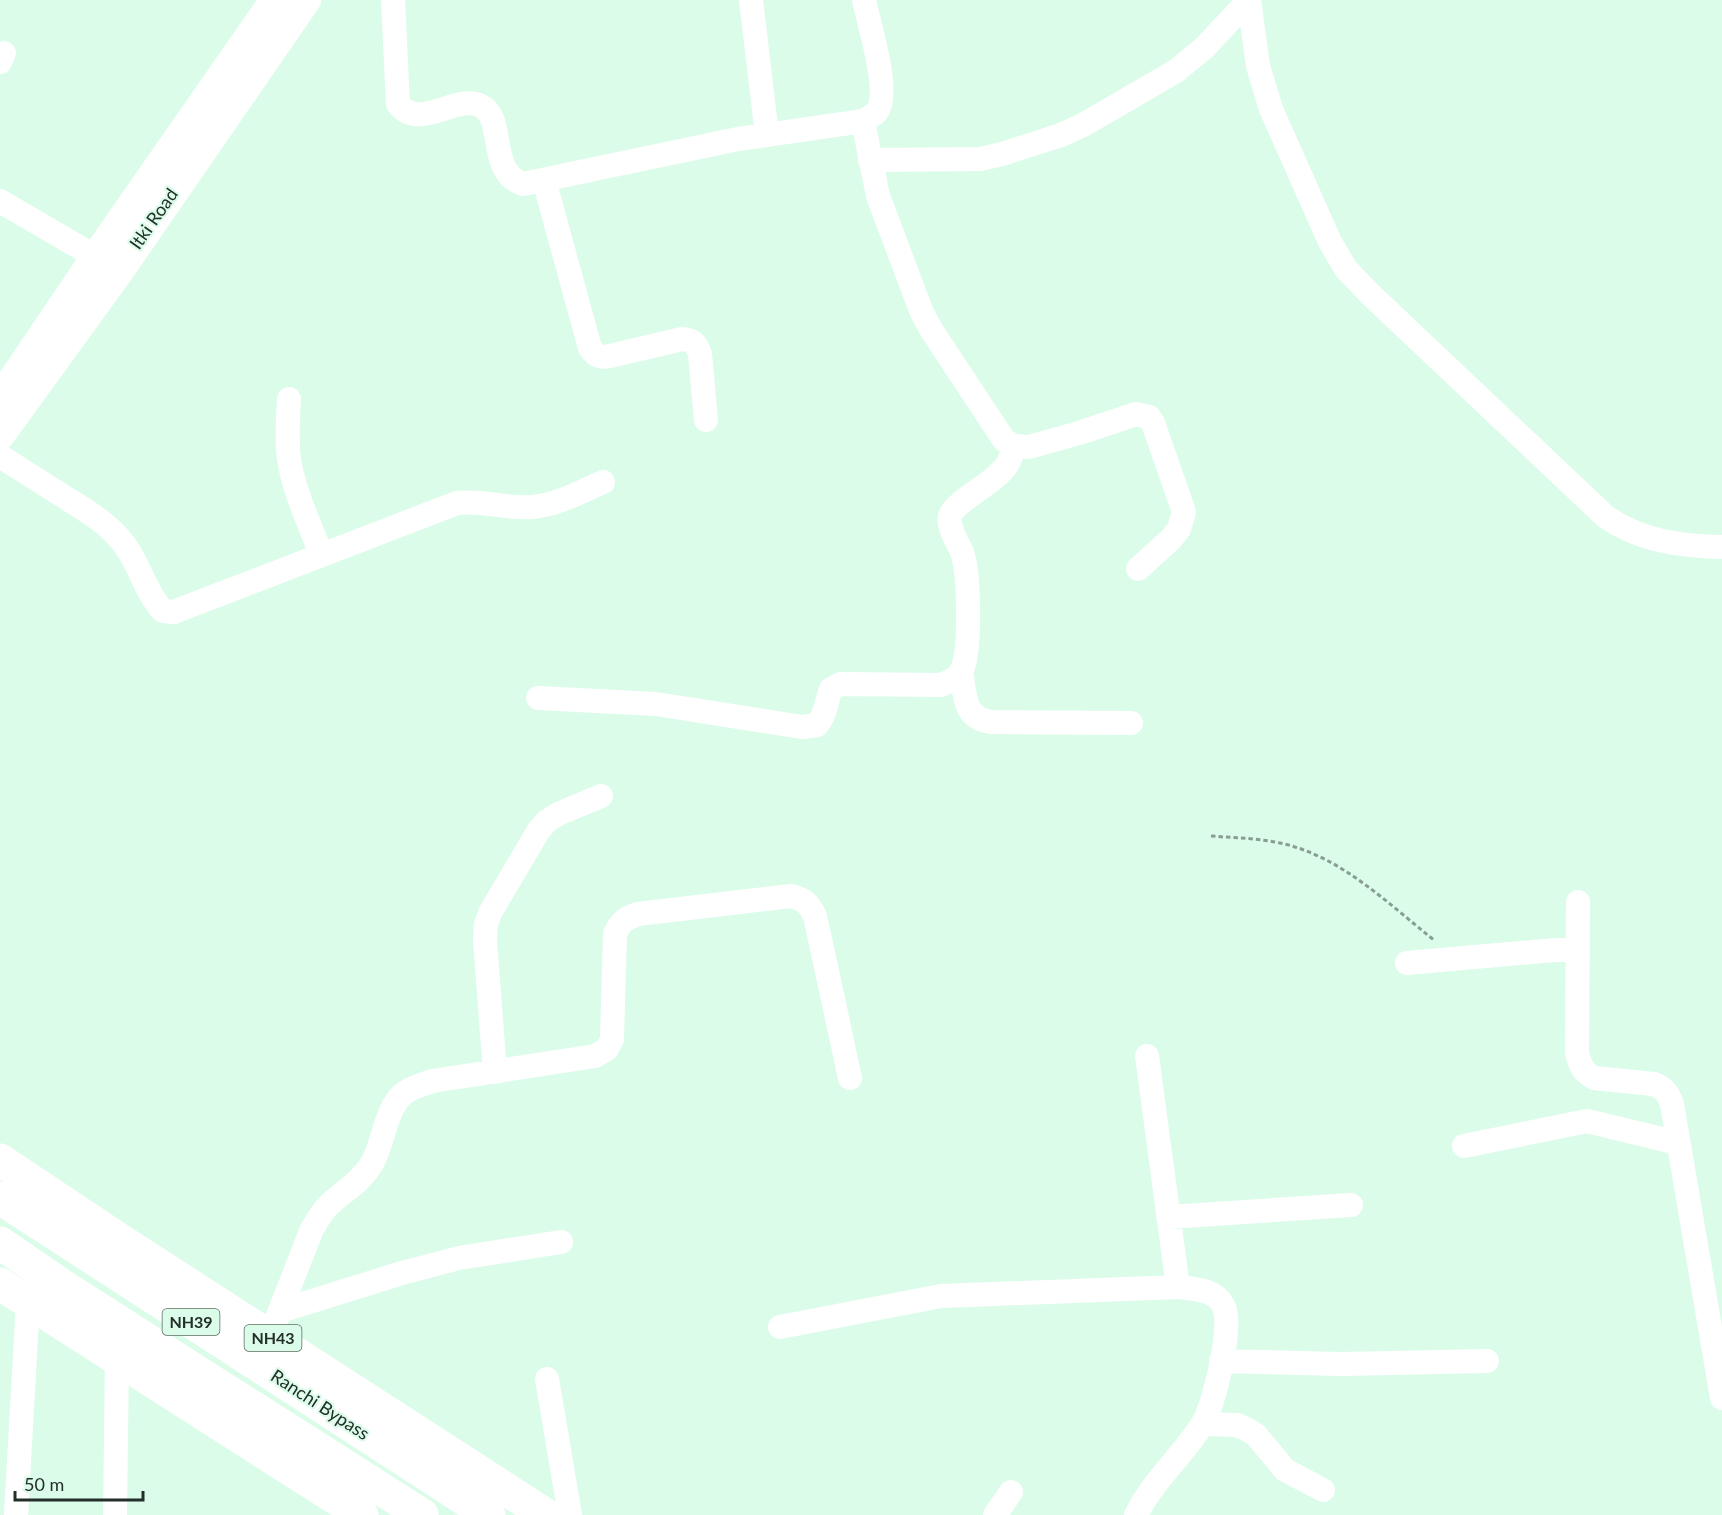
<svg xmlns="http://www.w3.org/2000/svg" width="1722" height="1515" font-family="Lato,sans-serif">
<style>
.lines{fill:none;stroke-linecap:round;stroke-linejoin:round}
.path{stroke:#879e91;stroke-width:3;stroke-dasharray:4.5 3;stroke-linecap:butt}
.minor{stroke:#fff;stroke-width:24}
.major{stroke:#fff;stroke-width:30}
.highway{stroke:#fff;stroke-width:33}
.labels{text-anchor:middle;stroke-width:4.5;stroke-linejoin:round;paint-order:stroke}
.shield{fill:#dcfcea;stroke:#5a6c62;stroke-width:1.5}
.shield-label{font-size:16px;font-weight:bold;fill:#232f28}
.street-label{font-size:18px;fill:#232f28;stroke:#dcfcea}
</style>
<rect width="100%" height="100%" fill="#dcfcea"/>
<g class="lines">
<path class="path" d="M1211,836C1234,838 1257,838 1280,843C1341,856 1387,903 1434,940"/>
<path class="minor" d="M393,0L398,104C420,132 456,93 481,106C506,118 487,172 523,184L738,139L863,121C868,118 875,115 878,110C890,89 869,25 864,0
M751,0L767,135
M1249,0L1258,66L1271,109L1330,242L1346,269L1370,294L1606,517C1641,541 1680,546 1722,547
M0,62L4,53
M863,121L878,196L922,313L932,331L1004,440L1014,446L1029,447L1079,433L1136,414L1149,417L1153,423L1184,512L1179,529L1171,539L1138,569
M870,160L980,159L1002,154L1061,135L1083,125L1176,71L1204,48L1249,0
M544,180L590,348C596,356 600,358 610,356L682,339C693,340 696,343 700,354L706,420
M0,201L96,257
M289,399C288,421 286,443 290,465C296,496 310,525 321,554
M0,456C22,470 44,484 66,498C87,511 109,524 124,544C140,565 145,592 163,611L174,612L184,608L457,503C483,500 507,509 532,507C557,505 580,492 603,482
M961,672C966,696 962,717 991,722L1131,723
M538,698L656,704L802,727L817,725C826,715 826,702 831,689L841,684L940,685C949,682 957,679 962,670C971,649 969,577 963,555C959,543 947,528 950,516C955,500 997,483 1008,463C1011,458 1012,452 1014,446
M1578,902L1577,1053C1580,1065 1583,1072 1594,1078L1654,1084C1664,1088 1668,1093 1672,1104L1722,1398
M1407,963L1578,948
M1147,1056L1178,1287
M495,1072L485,941L486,924L491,911L539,830L547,821L558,814L601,796
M1464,1146L1587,1121L1678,1143
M1168,1217L1351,1205
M280,1311L402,1273L459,1258L561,1242
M780,1327L941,1296L1178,1287C1193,1289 1215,1289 1223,1305C1234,1324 1214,1407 1202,1425C1182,1456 1152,1482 1136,1515
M270,1336L312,1229C317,1221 321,1213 328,1206C342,1192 360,1183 371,1165C384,1145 384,1111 403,1094C411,1087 422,1085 432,1081L595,1056L607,1049L612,1039L615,934C620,922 626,918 638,914L791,896C804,899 809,904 815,916L850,1078
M1221,1361L1341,1364L1487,1361
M547,1379L570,1515
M1203,1424L1237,1425L1248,1430L1256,1435L1285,1470L1323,1490
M16,1515L28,1302
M115,1515L117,1358
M995,1515L1011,1492"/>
<path class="major" d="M0,399L96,257L275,0
M0,435L119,271L306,0"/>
<path class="highway" d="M0,1160L120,1240L546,1515
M0,1198L489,1515
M0,1243L69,1290L422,1515
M0,1284L362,1515"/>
</g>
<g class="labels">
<g class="shield">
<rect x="162.5" y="1309" width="57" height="26" rx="4.5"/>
<rect x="244.5" y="1325" width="57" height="26" rx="4.5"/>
</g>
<g class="shield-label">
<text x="191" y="1328">NH39</text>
<text x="273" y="1344">NH43</text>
</g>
<g class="street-label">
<text transform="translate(154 219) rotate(-55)" y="6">Itki Road</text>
<text transform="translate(320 1405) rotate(33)" y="6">Ranchi Bypass</text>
</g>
</g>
<path d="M15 1491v9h128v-9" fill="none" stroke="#232f28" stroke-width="3"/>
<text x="24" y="1491" font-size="18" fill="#232f28" stroke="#dcfcea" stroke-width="4.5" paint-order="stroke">50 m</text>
</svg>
